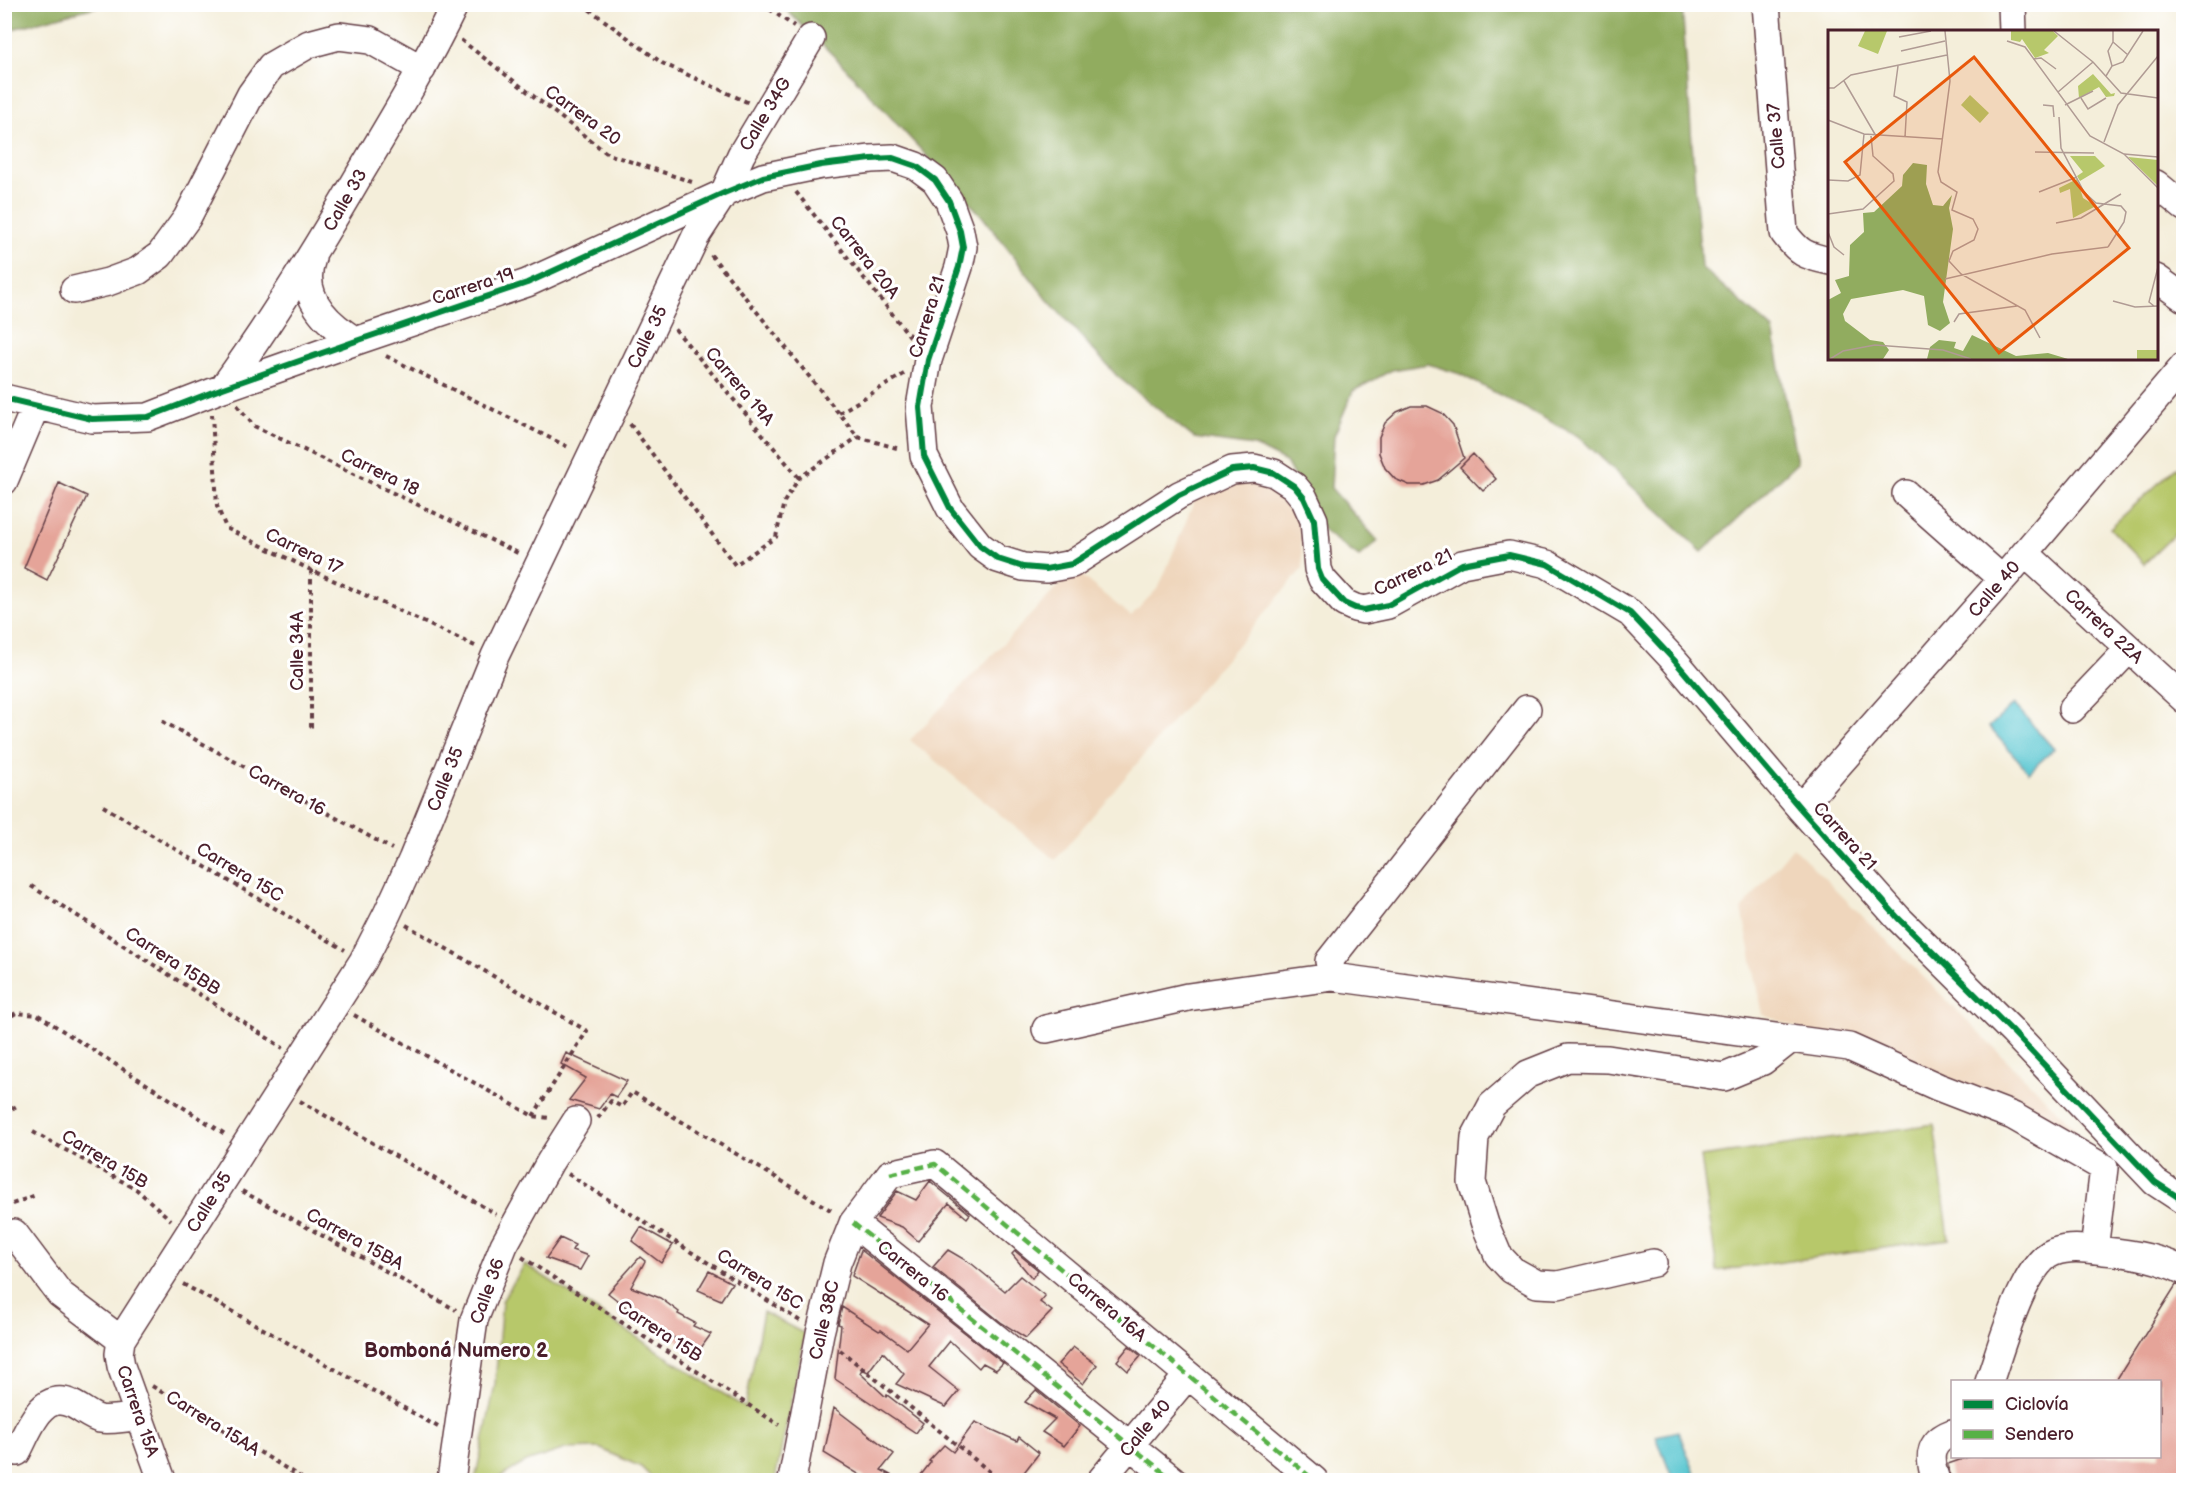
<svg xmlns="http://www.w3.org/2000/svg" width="2188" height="1485" font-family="'Balsamiq Sans',sans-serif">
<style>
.built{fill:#efd6bc}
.green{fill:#b7c86b;stroke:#80744b;stroke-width:1.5}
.forest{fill:#91ac5f;stroke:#6e6645;stroke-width:1.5}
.water{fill:#59c6d0;stroke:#52727e;stroke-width:1.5}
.building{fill:#e5a499}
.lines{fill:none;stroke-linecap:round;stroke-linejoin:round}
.minor-casing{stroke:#643e45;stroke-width:30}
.path{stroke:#643e45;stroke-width:4;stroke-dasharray:4.5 4.5;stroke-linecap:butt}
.minor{stroke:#fff;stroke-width:27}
.quiet{stroke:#57b146;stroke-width:4.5;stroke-dasharray:9 4.5;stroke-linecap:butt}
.cycleway-casing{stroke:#fff;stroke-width:10}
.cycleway{stroke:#00873e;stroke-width:6}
.labels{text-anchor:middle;stroke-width:6;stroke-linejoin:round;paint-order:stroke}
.street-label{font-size:18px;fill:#4a1f2b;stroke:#fff}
.neighbourhood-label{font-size:20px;font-weight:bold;fill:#4a1f2b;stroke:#fff}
.inset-road{fill:none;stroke:#b09b94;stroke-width:1.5}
.view{fill:#e8590c;fill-opacity:0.15;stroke:#e8590c;stroke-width:3}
.inset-edge{fill:none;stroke:#4a1f2b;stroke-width:3}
</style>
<rect width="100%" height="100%" fill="#fff"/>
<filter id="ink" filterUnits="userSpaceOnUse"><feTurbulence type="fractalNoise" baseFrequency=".0167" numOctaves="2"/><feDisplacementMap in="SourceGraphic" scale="12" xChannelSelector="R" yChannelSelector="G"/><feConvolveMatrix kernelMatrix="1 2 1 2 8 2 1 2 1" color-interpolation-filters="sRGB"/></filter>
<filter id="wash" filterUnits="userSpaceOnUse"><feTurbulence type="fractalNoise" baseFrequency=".008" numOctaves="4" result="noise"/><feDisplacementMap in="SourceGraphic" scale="24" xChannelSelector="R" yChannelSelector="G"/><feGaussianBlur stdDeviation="1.35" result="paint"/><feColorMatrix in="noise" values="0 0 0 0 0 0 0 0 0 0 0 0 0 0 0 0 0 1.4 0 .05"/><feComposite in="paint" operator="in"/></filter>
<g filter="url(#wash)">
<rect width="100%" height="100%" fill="#f4eeda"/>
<path class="built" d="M1252,477L1287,501L1300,526L1303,568L1055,860L910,740L1074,570L1131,616L1159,587L1198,492Z
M1793,847L2078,1131L1763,1015L1742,909Z"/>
<path class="green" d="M2176,467L2183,475V526L2144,564L2110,528Z
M1934,1124L1949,1239L1717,1271L1701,1157Z
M525,1264L745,1408L763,1312L805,1334L775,1480H654L641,1467L599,1448L565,1449L526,1462L495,1480H475L495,1385L502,1301Z"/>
<path class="forest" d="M5,4H103V5L5,31Z
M781,5H1682L1701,267L1773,330L1797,463L1702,552L1578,436L1460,374L1428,364L1392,370L1353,391L1334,436L1331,488L1378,541L1359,557L1325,532L1286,462L1254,446L1194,438L1117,376L1047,299L982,216L837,59Z"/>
<path class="water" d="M2014,704L2054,749L2029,772L1989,727Z
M1678,1431L1697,1478L1690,1480H1673L1656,1436Z"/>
<g id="blocks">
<path class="building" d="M1411,406H1427L1442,413L1453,425L1464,458L1438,480L1424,485H1409L1395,479L1385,468L1379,453V437L1385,423L1397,412Z
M1473,454L1496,479L1483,491L1460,467Z
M59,483L87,496L47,580L24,568Z
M566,1053L627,1081L616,1097L610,1094L599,1109L569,1100L586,1078L561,1064Z
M930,1181L970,1214L967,1218L949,1203L918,1241L902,1227L877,1218L897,1191L916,1200Z
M641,1227L673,1245L661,1263L632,1241Z
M560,1238L575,1245L572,1250L588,1256L580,1270L546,1258Z
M861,1250L1003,1363L996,1370L983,1363L979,1368L950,1341L929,1367L959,1391L946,1407L896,1384L904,1374L883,1352L868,1372L862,1369L860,1373L886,1397L887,1395L923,1423L916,1433L835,1379L841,1325L838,1324L842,1307L879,1331L881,1330L907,1349L928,1324L852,1276Z
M948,1250L972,1264L1005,1291L1020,1276L1045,1296L1040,1302L1052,1311L1026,1338L1002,1323L933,1267Z
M1015,1251L1038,1270L1032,1278L1012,1254Z
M640,1257L645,1261L631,1287L660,1298L679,1312L678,1314L695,1323L693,1326L711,1334L698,1352L640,1318L608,1293Z
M709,1271L732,1283L721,1300L698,1290Z
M2176,1285L2184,1286V1480H1951L1948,1464L1971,1456H2160V1382H2115Z
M1129,1346L1141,1356L1128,1371L1117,1361Z
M1073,1347L1097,1365L1083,1384L1058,1364Z
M1036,1390L1080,1426L1064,1446L1042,1432L1055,1419L1025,1402Z
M834,1408L894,1454L881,1470L900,1480H868L824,1453Z
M975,1422L1017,1441L1019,1437L1039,1453L1018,1480H917L931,1462L929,1461L944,1445L953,1452Z"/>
</g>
</g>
<g filter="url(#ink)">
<use href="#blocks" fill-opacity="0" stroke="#643e45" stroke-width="1.5"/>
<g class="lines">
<defs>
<path id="minor" d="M1766,4L1784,233C1799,253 1805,256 1830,261
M2012,4L2013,32
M2156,184L2184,207
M312,258C298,296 326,323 356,341
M2156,278L2184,298
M74,290L108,282L138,271L160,255L187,218L251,94L271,66L309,44L339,36L370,40L422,69
M223,388C274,318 318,246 361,172C394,117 427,62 455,4
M4,398L92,419L148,417L223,388L356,341L527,283L724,193L763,177L821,165L871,159L893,158L916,166L935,180L949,201L960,231L963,247L959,267L928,360L920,407L924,456L950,508L980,546L998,559L1023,567L1046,569L1072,564L1179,495L1232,470L1254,468L1274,473L1294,486L1304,498L1314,520L1318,569L1322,579L1344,603L1355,608L1364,610L1388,605L1462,564L1509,555L1547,564L1630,613L1674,660L1800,808L1898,918L2013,1032L2155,1182L2184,1201
M4,481L36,405
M1906,494L2002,579
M2025,553L2184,699
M1527,709L1329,961L1333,977L1849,1047L1938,1087L2013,1116L2104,1168L2094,1250
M2072,709L2129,649
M1800,808L2008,573L2184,366
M1046,1029L1188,997L1333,977
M853,1223L1173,1480
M14,1233L60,1294L121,1340
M1653,1263L1558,1285L1537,1284L1512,1270L1498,1255L1485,1224L1472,1182L1475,1137L1492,1105L1528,1074L1568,1058L1608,1059L1724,1077L1763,1061L1791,1039
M1989,1382C2000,1352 2023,1263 2054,1252C2070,1246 2087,1249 2104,1251C2130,1253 2160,1258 2184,1271
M17,1452C28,1432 41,1389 72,1404C81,1408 91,1417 100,1419C112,1421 126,1417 138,1417
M162,1480L121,1366L119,1354L121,1340L363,961L387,914L412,860L495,656L696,236L724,193L741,155L811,38
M451,1480L474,1320L504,1245L550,1162L576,1121
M792,1480L820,1333L837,1263L853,1223L890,1174L935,1164L1314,1480
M1101,1480L1188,1375
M1936,1480C1928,1458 1928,1442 1952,1433"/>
</defs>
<use href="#minor" class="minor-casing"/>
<path class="path" d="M582,4L662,63L749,103
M762,4L794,26
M461,40L608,154L692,182
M796,192L912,339
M711,255L858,437
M675,329L799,478
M386,356L570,448
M237,405L254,426L520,554
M839,413L904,374
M212,414L217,506L226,528L311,570L475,646
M630,424L735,565L776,537L784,502L799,478L858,437
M858,437L900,449
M311,570V731
M162,721L392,849
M103,806L345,950
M31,886L283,1048
M406,925L587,1031L533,1116
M354,1015L533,1116L550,1118
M4,1020L16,1013L38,1015L225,1134
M300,1101L496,1214
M4,1113L17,1106
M598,1118L611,1101L622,1107L632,1092L834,1212
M33,1132L136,1189L171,1220
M568,1174L800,1321
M242,1191L456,1310
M4,1207L36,1195
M522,1257L779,1425
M183,1284L438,1427
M840,1350L1000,1480
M152,1386L305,1480"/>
<use href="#minor" class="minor"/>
<path class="quiet" d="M890,1174L935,1164L1314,1480
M853,1223L1173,1480"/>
<defs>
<path id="cycleway" d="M4,398L92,419L148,417L223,388L356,341L527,283L724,193L763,177L821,165L871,159L893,158L916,166L935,180L949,201L960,231L963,247L959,267L928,360L920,407L924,456L950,508L980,546L998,559L1023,567L1046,569L1072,564L1179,495L1232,470L1254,468L1274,473L1294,486L1304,498L1314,520L1318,569L1322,579L1344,603L1355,608L1364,610L1388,605L1462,564L1509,555L1547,564L1630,613L1674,660L1800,808L1898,918L2013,1032L2155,1182L2184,1201"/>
</defs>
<use href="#cycleway" class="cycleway-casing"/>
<use href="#cycleway" class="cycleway"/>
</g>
</g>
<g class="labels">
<g class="street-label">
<text transform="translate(765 114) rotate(-59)" y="6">Calle 34G</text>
<text transform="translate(583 115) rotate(36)" y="6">Carrera 20</text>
<text transform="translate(1776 136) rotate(-95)" y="6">Calle 37</text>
<text transform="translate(345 200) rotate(-60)" y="6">Calle 33</text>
<text transform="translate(865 257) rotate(52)" y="6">Carrera 20A</text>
<text transform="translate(473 286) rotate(-18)" y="6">Carrera 19</text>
<text transform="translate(927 317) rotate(-73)" y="6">Carrera 21</text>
<text transform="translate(647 337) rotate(-64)" y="6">Calle 35</text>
<text transform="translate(740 386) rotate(50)" y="6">Carrera 19A</text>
<text transform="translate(380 472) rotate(26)" y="6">Carrera 18</text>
<text transform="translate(304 551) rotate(26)" y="6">Carrera 17</text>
<text transform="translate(1413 572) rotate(-26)" y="6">Carrera 21</text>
<text transform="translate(1994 589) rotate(-49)" y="6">Calle 40</text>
<text transform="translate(2104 626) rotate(43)" y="6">Carrera 22A</text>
<text transform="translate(297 651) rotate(-90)" y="6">Calle 34A</text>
<text transform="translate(445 779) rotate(-68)" y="6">Calle 35</text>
<text transform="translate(287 790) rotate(29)" y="6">Carrera 16</text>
<text transform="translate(1845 836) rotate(48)" y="6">Carrera 21</text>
<text transform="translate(240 872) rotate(31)" y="6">Carrera 15C</text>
<text transform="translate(173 961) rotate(33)" y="6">Carrera 15BB</text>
<text transform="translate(105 1159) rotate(31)" y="6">Carrera 15B</text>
<text transform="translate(209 1202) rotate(-58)" y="6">Calle 35</text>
<text transform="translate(355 1239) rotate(29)" y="6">Carrera 15BA</text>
<text transform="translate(913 1271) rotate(39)" y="6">Carrera 16</text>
<text transform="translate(760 1279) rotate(32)" y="6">Carrera 15C</text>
<text transform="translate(487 1291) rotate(-70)" y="6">Calle 36</text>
<text transform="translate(1107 1307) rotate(40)" y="6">Carrera 16A</text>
<text transform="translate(824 1320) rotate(-77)" y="6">Calle 38C</text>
<text transform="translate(660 1331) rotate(33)" y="6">Carrera 15B</text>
<text transform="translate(138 1411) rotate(71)" y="6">Carrera 15A</text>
<text transform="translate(213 1423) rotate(32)" y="6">Carrera 15AA</text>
<text transform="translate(1145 1428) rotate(-50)" y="6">Calle 40</text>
</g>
<g class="neighbourhood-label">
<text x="456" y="1357">Bomboná Numero 2</text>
</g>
</g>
<g transform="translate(1828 30)">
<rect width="330" height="330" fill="#f4eeda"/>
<path d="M37,1H59L50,24L30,16ZM183,1H225L230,6L216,20L221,23L207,28L194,9L192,12L183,10ZM265,44L283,64L287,63L286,66L278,67L271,57L251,68L250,56ZM142,65L161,83L152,93L133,75ZM242,126H267L277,136L252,151L249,146L255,142ZM300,127L330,130V156ZM249,149L255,168L268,176L245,188L242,159L232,163L231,158ZM309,320H330V329H309Z" fill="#b7c86b"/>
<path d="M85,133L99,135L98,154L105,175L115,176L124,165L121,178L125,199L115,272L122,293L112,301L100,295L96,266L75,260L23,269L15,284L17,291L42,310L55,312L61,320L55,329H0V270L13,263L7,250L21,246L22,215L36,202L35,183L46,182L74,156L75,145ZM144,305L188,326L220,323L240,329H99L102,317L111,310L128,312L126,318L135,321Z" fill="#91ac5f"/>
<path class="inset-road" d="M117,1L122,51L110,142L113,152L129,162L124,180L145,189L150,199L146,210L125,221L121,231L133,244L197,280L212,308M226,1L265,32L293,63L330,68M285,1V12L300,25M71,7L103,1M179,11L197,17L262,106L296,124L330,158M73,21L117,11M205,29L213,28L228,39M70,36L66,66L79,72L77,107M284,36L280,21L285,12M278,46L284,36L295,32L315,1M16,51L48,106M0,58H6L23,45L119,25M230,62L265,32M253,68L260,79L278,68M215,75L225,76L226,87M237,75L265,61M231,87L233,118L256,162L268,173L293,176L298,182L296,192L280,217M0,90L36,104L115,109M276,112L290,75L330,26M207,122L266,123M296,124L330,127M0,150L20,151L32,145L36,104M211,162L249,147M0,184L35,179L66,151L65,144L45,126L43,106M228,193L253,188L293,164M0,202L6,217L16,225M117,249L224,224L280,217M285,271L307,277L330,276M326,276L321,272L330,237M126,292L131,284L189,276M2,329L15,321L47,315L115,320L143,329"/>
<path class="view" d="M146,27L301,218L171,323L17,132Z"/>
<rect width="330" height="330" class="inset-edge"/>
</g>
<rect width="2188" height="1485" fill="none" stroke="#fff" stroke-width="24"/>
<rect x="1951" y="1380" width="210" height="78" fill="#ffffff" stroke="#b7a5aa" stroke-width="1.5"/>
<rect x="1963" y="1400" width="30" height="9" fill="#00873e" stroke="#b7a5aa" stroke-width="1.5"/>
<text x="2005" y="1410" font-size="18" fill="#4a1f2b">Ciclovía</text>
<rect x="1963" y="1430" width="30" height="9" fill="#57b146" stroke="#b7a5aa" stroke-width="1.5"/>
<text x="2005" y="1440" font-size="18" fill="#4a1f2b">Sendero</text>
</svg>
